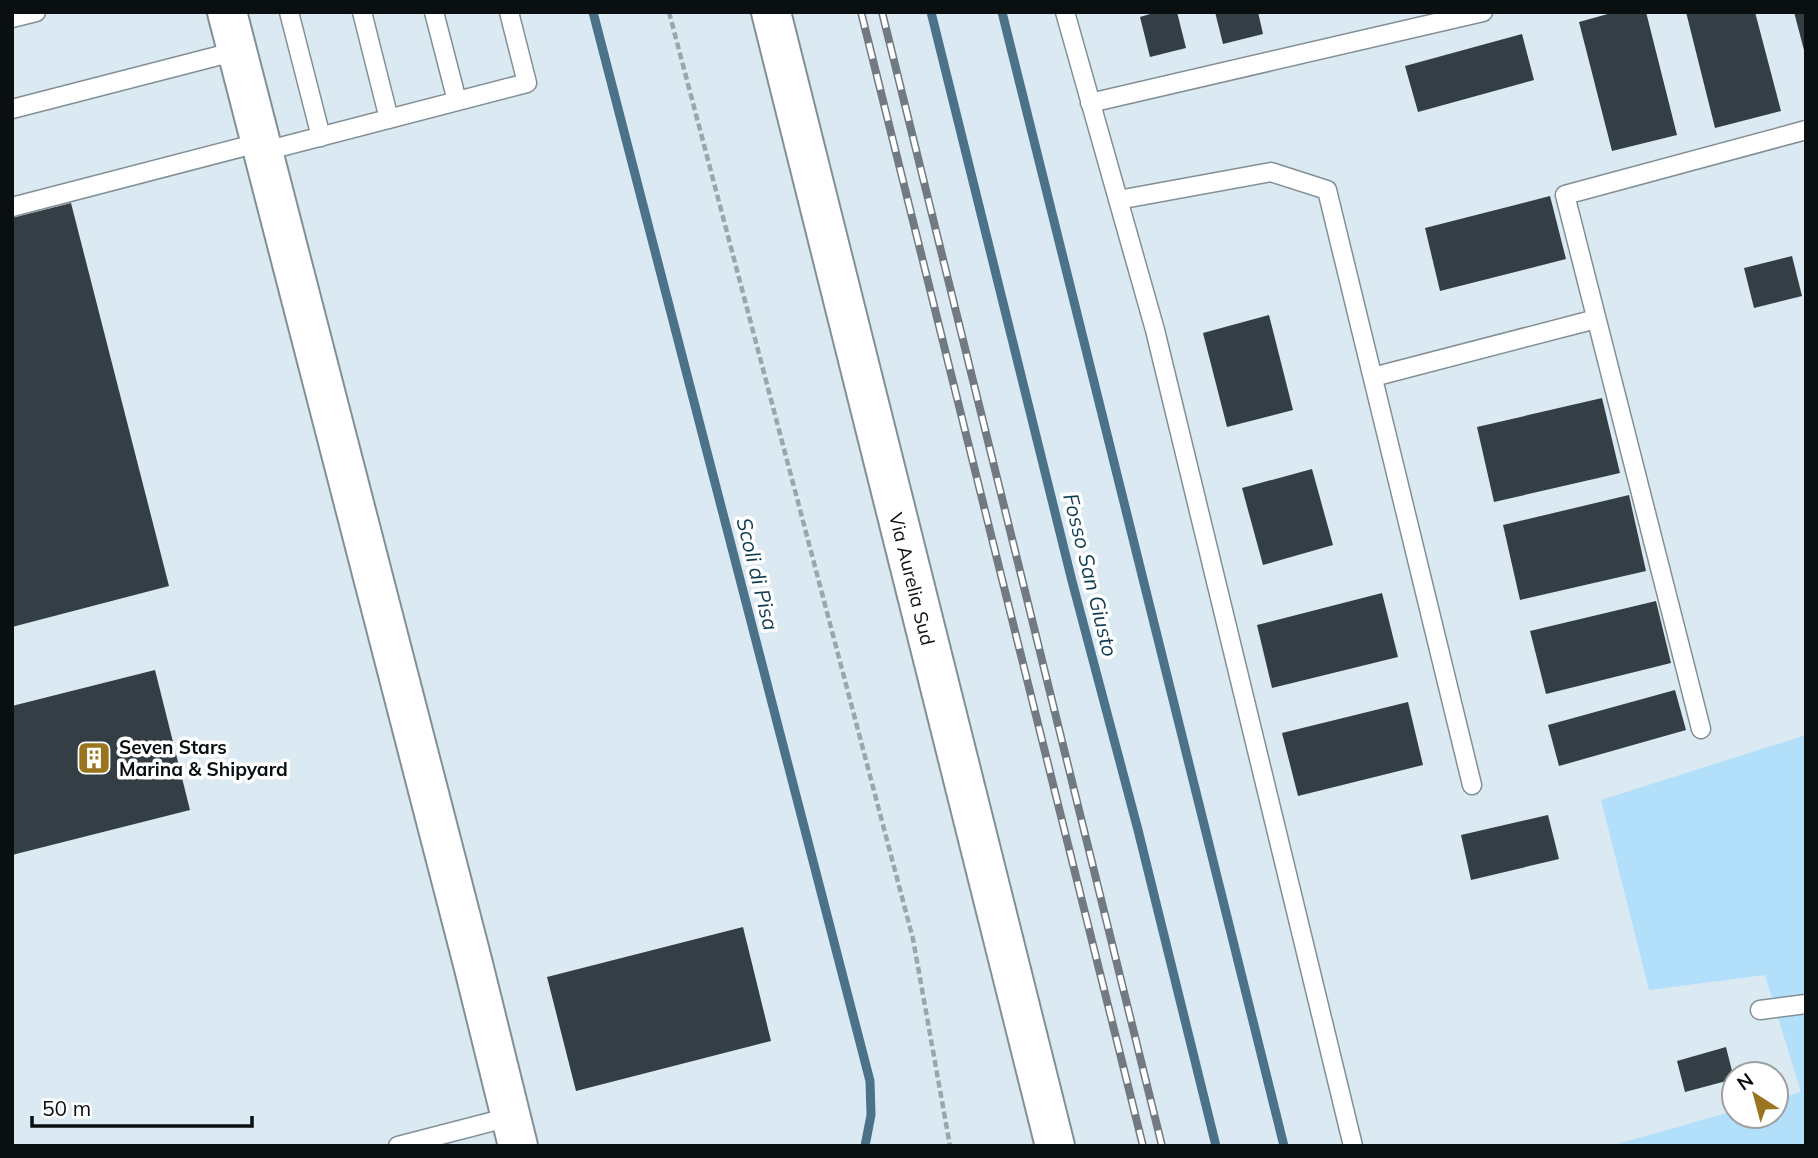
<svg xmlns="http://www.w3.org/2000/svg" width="1818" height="1158" font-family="Mulish,sans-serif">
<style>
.green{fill:#b2dff9}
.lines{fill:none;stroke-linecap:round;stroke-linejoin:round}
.stream{stroke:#4b7288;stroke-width:9}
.building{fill:#333e45}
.service-casing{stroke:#828f96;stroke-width:21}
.tertiary-casing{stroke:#828f96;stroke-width:42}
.primary-casing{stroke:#828f96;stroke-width:42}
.path{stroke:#9aa6ad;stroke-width:4.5;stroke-dasharray:7 3.5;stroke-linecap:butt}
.service{stroke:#fff;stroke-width:18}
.tertiary{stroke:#fff;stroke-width:38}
.primary{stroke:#fff;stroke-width:38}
.rail-casing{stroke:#717a80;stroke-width:8}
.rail{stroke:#fff;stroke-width:5;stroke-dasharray:16;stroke-linecap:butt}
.labels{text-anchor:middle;stroke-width:7;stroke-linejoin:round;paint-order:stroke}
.street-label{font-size:19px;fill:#0a0f12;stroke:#fff}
.poi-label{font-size:19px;font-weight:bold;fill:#0a0f12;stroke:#fff;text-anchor:start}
.water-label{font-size:21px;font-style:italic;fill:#0e3c51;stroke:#fff}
</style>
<rect width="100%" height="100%" fill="#dbe9f2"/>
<path class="green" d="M1806,735V1146H1610L1734,1111V1116H1776V1099L1801,1092L1765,975L1649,990L1601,800Z"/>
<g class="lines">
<path class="stream" d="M593,12L870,1081L871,1115L865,1146
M931,12L1072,581L1138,830L1216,1146
M1002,12L1284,1146"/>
</g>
<path class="building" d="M1157,12H1177L1186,48L1150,57L1140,17Z
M1215,12H1258L1263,34L1223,44Z
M1615,12H1646L1677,135L1612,151L1579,22Z
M1686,12H1755L1781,111L1715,128Z
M1794,12H1806V53L1805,54Z
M1522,34L1534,80L1418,112L1405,66Z
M1550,196L1566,259L1440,291L1425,228Z
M71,203L169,586L12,627V218Z
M1792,256L1802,296L1754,308L1744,268Z
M1269,315L1293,410L1227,427L1203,333Z
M1602,398L1620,473L1494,502L1477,427Z
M1312,469L1333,545L1263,565L1242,488Z
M1629,495L1646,571L1520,600L1503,525Z
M1382,593L1398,657L1272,688L1257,625Z
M1656,601L1671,663L1546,694L1530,631Z
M155,670L190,810L12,855V706Z
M1675,690L1686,730L1559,766L1548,725Z
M1408,702L1423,765L1298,796L1282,733Z
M1548,815L1559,859L1471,880L1461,835Z
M743,927L771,1041L576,1091L547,977Z
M1726,1047L1734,1079L1685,1092L1677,1061Z"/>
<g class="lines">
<defs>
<path id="service" d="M289,12L321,137
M362,12L389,119
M434,12L457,101
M1065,12L1155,330L1353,1146
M12,18L36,12
M1090,103L1483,12
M12,109L237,51
M265,151L527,83L509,12
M1118,200L1271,172L1327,190L1472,785
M12,207L262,142
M1373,377L1596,319
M1701,729L1565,195L1806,130
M1760,1010L1806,1004
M398,1146L510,1117"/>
<path id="tertiary" d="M227,12L473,964L518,1146"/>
<path id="primary" d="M771,12L1055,1146"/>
</defs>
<use href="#service" class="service-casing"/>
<use href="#tertiary" class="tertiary-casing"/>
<use href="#primary" class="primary-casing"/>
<path class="path" d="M669,12L913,939L950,1146"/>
<use href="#service" class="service"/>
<use href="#tertiary" class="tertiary"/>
<use href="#primary" class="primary"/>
<defs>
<path id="rail" d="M861,12L1143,1146
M882,12L1162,1146"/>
</defs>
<use href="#rail" class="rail-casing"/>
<use href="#rail" class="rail"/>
</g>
<defs>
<symbol id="building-square" viewBox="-11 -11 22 22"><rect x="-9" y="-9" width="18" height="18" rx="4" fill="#9a7520" stroke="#fff"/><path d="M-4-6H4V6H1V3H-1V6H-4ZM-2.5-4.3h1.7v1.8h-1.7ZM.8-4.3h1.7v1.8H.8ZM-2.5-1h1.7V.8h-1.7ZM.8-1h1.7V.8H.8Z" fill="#fff"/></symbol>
</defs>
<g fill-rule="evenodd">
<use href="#building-square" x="75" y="739" width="38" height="38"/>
</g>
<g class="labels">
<g class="street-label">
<text transform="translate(912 579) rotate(76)" y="7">Via Aurelia Sud</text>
</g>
<g class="poi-label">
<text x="119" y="754">Seven Stars<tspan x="119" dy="22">Marina &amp; Shipyard</tspan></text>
</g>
<g class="water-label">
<text transform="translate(757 574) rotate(76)" y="7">Scoli di Pisa</text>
<text transform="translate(1090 575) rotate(76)" y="7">Fosso San Giusto</text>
</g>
</g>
<rect width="1818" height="1158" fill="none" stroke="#0a0f12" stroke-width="28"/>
<g transform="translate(1755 1095) rotate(324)"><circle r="33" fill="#ffffff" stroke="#9d9fa0" stroke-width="2"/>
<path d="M0-5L12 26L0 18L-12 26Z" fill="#9a7520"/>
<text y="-10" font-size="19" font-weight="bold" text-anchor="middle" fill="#0a0f12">N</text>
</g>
<path d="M32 1116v10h220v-10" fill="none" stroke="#0a0f12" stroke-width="3.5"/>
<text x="42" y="1116" font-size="21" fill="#0a0f12" stroke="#ffffff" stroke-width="5" paint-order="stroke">50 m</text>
</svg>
